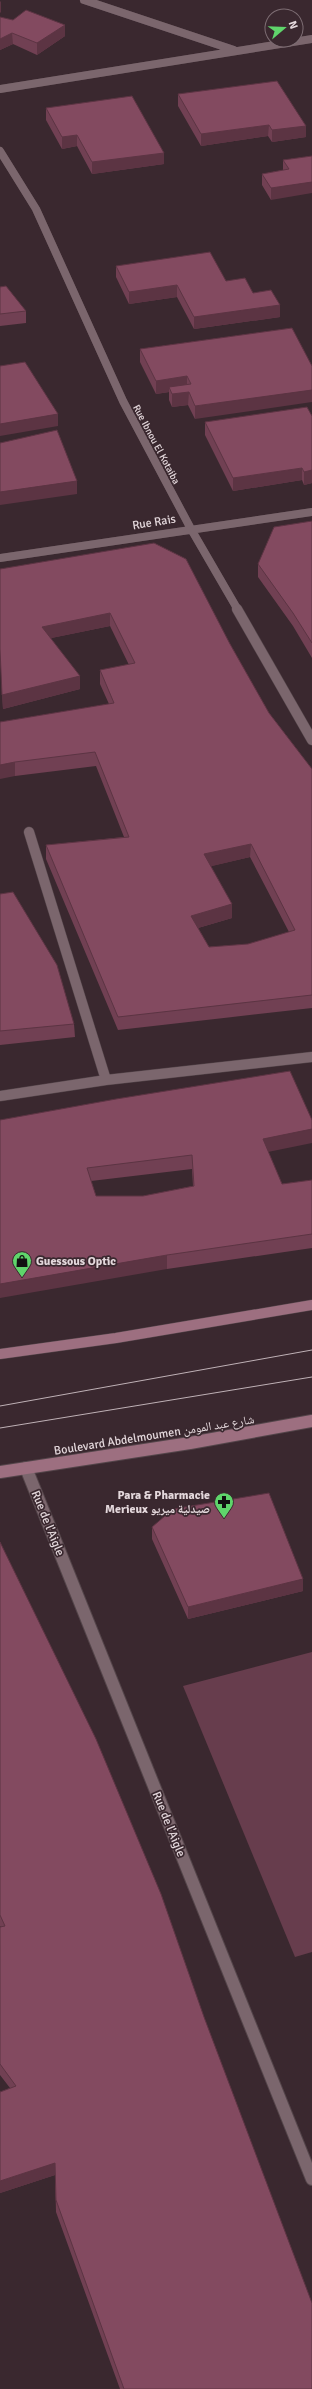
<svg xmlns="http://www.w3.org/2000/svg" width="312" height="2389" font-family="Signika,'Noto Naskh Arabic',sans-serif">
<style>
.green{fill:#673d4d}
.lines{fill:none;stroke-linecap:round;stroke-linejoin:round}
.street-far2-casing{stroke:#54454a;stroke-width:8}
.street-far1-casing{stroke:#54454a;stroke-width:11}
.street-casing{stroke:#54454a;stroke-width:14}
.secondary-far1-casing{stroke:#54454a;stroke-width:11}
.secondary-casing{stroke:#54454a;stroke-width:14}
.street-far2{stroke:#7b666d;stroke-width:8}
.street-far1{stroke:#7b666d;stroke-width:10}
.street{stroke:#7b666d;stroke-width:12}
.secondary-far1{stroke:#9d6f80;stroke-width:10}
.secondary{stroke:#9d6f80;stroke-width:12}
.tram{stroke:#bfb1b6;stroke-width:1}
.wall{fill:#714053;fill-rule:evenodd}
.shaded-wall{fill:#5c3443}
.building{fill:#834a60;stroke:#5c3443;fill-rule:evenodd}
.labels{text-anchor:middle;stroke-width:3.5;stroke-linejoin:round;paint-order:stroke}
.far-street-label{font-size:10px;fill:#e4d8dc;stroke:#3a282f}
.street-label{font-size:12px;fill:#e4d8dc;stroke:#3a282f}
.poi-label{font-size:12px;font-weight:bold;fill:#e4d8dc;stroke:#3a282f;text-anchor:start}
</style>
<rect width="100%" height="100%" fill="#3a282f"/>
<path class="green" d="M312,1652V1952L295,1957L183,1686Z"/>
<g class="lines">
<defs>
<path id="street-far2" d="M84,0L234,50
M0,89L312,39
M0,151L36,209L123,401L191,529L238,610
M0,558L312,512"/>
<path id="street-far1" d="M237,609L312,740
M29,832L106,1080L312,1057
M0,1096L106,1080"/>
<path id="street" d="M26,1468L312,2179"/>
<path id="secondary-far1" d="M0,1354L116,1338L312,1305"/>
<path id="secondary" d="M0,1472L190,1443L312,1421"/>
</defs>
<use href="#street-far2" class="street-far2-casing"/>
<use href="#street-far1" class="street-far1-casing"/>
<use href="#street" class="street-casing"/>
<use href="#secondary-far1" class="secondary-far1-casing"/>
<use href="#secondary" class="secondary-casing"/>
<use href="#street-far2" class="street-far2"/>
<use href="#street-far1" class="street-far1"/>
<use href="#street" class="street"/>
<use href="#secondary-far1" class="secondary-far1"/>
<use href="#secondary" class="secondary"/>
<path class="tram" d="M0,1406L312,1350
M0,1428L312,1377"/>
</g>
<path class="wall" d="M0,17L13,20L65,25V36L37,55L13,44L0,50Z
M178,94L306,126V137L272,142L268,136L201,146L178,106Z
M46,108L164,153V164L92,174L77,146L62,149L46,120Z
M312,156L271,200L262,185V174L283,170V160Z
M116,266L226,281L280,305V317L194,329L177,297L129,304L116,277Z
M0,287L26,311V323L0,326Z
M292,328L195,419L188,405L172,407L169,400V392L156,394L140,362V349Z
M312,416V483L304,485L302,480L233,491L205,435V422Z
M312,521V658L293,626L258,577V564Z
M0,569L230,644L269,713L312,769V1008L118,1030L46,859V845L124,837L96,766L15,776L0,722L109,704L100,684V670L129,665L110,626L51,638L80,689L3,709L0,650ZM250,857L289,932L248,944L209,947L198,928L232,918L211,866Z
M0,894L74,1024L75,1037L0,1045Z
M0,1120L268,1151L282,1184L312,1180V1248L167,1269ZM192,1169L193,1186L143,1196H96L91,1181Z
M152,1527L303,1591L188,1619L152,1539Z
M0,1542L312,2389H120L56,2212L55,2175L0,2193V2092L10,2088L0,2075V1927H1L0,1926Z"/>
<path class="shaded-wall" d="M1,1V12L0,13V2Z
M65,25V36L37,55V43Z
M12,33L13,44L0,50V39Z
M269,125L268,136L201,146V134Z
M306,126V137L272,142V130Z
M77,135V146L62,149V137Z
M164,153V164L92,174V162Z
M312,182V193L271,200V188Z
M177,285V297L129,304V292Z
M280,305V317L194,329V317Z
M187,376V389L169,387V392L156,394V381Z
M312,390V402L195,419V406Z
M189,392L188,405L172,407V394Z
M58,414V426L0,436V424Z
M302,468V480L233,491V478Z
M312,470V483L304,485V472Z
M77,481V494L0,505V492Z
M110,613V626L42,640V627Z
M80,676V689L3,709L2,695Z
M15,762V776L0,779V765Z
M251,844L250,857L204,868V854Z
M232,904V918L191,930V916Z
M312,1129V1143L263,1153V1139Z
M167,1255V1269L0,1298V1284Z
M303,1579V1591L188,1619V1607Z
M55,2163V2175L0,2193V2181Z"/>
<path class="building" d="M26,10L65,25L37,43L12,33L0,39V17L13,20Z
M277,81L306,126L272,130L269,125L201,134L178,94Z
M132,96L164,153L92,162L77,135L62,137L46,108Z
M312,156V182L271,188L262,174L289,169L283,160Z
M210,252L226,281L245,278L253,293L271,290L280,305L194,317L177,285L129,292L116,266Z
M6,286L26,311L0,314V287Z
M292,328L312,366V390L195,406L189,392L172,394L169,387L191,384L187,376L156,381L140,349Z
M25,362L58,414L0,424V366Z
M307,407L312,416V470L304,472L302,468L233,478L205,422Z
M57,430L77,481L0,492V443Z
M312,521V643L293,613L258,564L274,527Z
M154,543L186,559L230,644L269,713L312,769V995L118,1017L46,845L129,837L95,752L15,762L0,765V722L114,703L100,670L135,663L110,613L42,627L80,676L2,695L0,649V569ZM251,844L295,930L248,944L209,947L191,916L232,904L204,854Z
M13,892L57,965L74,1024L0,1031V894Z
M290,1071L312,1120V1129L263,1139L282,1184L312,1180V1234L167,1255L0,1284V1120L116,1099ZM192,1155L194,1186L143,1196H96L87,1168Z
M269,1493L303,1579L188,1607L152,1527L173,1509Z
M0,1542L96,1739L161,1894L204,2017L312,2303V2389H124L56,2200L55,2163L0,2181V2092L16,2086L0,2064V1927L5,1926L0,1915Z"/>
<defs>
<symbol id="shop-pin" viewBox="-11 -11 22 30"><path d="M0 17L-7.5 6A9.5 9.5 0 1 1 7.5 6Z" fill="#5fd56b" stroke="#3a282f"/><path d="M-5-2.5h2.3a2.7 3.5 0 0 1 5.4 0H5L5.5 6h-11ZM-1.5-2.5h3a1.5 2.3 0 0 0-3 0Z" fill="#111"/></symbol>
<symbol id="pharmacy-pin" viewBox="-11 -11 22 30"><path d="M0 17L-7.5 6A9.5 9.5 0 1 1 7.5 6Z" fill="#5fd56b" stroke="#3a282f"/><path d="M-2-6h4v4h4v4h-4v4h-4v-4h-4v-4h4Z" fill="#111"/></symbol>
</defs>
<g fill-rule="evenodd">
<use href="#shop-pin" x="11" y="1250" width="22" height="30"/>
<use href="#pharmacy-pin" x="213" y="1491" width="22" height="30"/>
</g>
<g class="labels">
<g class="far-street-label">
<text transform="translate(157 444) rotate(62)" y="4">Rue Ibnou El Kotaiba</text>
</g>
<g class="street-label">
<text transform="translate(154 522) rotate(-9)" y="4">Rue Rais</text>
<text transform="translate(154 1435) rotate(-9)" y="4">Boulevard Abdelmoumen شارع عبد المومن</text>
<text transform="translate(48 1523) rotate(68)" y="4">Rue de l'Aigle</text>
<text transform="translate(169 1824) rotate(68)" y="4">Rue de l'Aigle</text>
</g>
<g class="poi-label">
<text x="36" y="1265">Guessous Optic</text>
<text x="210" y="1499" text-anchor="end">Para &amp; Pharmacie<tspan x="210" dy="14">Merieux صيدلية ميريو</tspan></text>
</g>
</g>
<g transform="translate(284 28) rotate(71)"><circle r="19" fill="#3a282f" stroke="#7e6e74"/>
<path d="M0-3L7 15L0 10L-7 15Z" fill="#5fd56b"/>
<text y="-6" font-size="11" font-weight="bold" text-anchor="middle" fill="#e4d8dc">N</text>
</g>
</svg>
